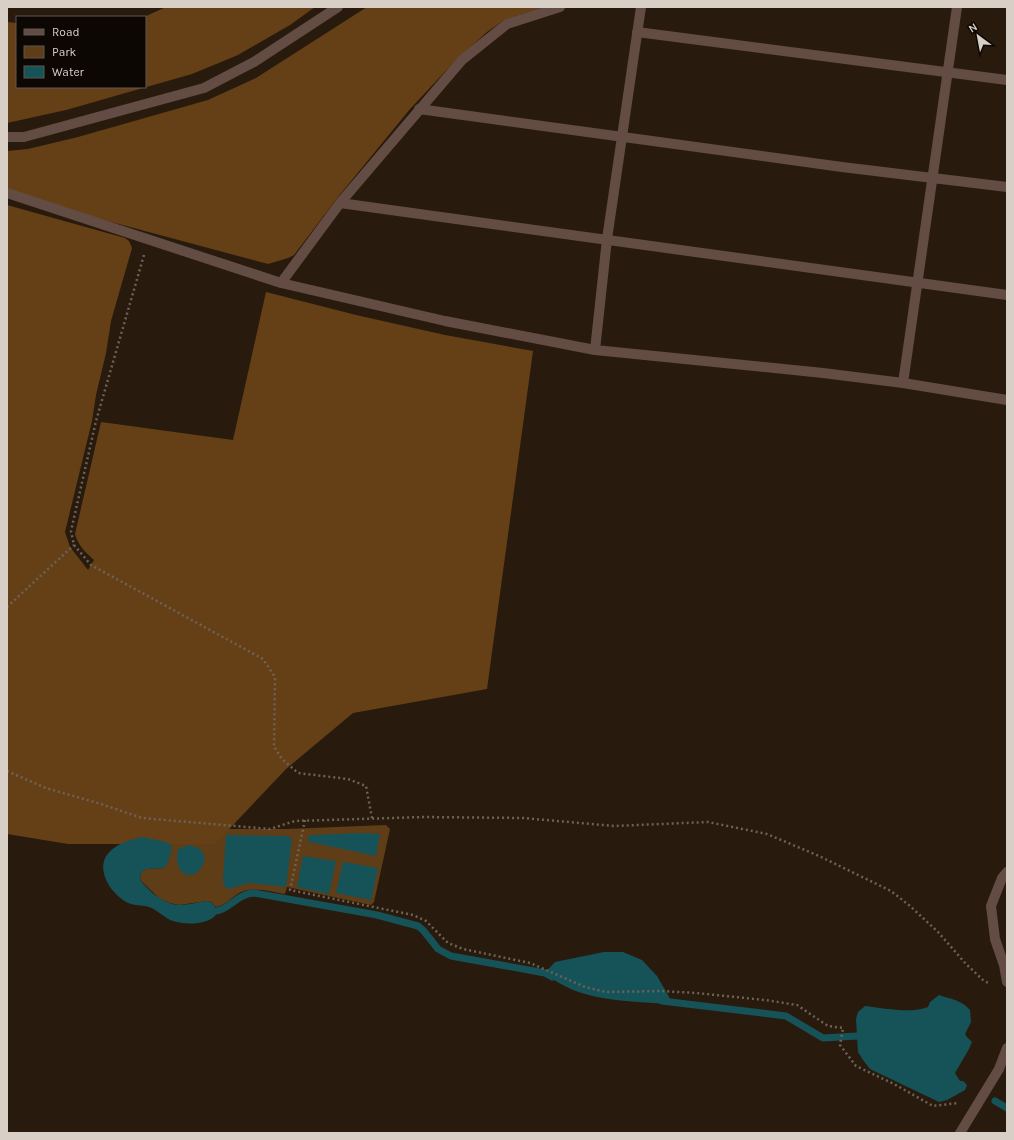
<svg xmlns="http://www.w3.org/2000/svg" width="1014" height="1140" font-family="Karla,sans-serif">
<style>
.green{fill:#5f3d17;fill-rule:evenodd}
.forest{fill:#654017}
.water{fill:#165359}
.lines{fill:none;stroke-linecap:round;stroke-linejoin:round}
.stream{stroke:#165359;stroke-width:7}
.path{stroke:#6e6257;stroke-width:2.5;stroke-dasharray:2 3;stroke-linecap:butt}
.minor{stroke:#634c43;stroke-width:10}
</style>
<rect width="100%" height="100%" fill="#281b0e"/>
<path class="green" d="M386,825L390,829L374,902L371,905L287,887L285,894C272,892 254,886 241,892C231,897 227,905 216,907L211,902L207,901L179,905L170,903L160,899L140,880L141,873L146,869L164,868L166,842L217,829H287ZM292,839L260,883H249Z"/>
<path class="forest" d="M166,7H315L290,25L238,55L192,74L66,110L7,123V22L17,23V87H145L144,17Z
M367,7H544L504,20L487,32L456,60L410,109L338,197L294,255L288,258L268,264L7,194V151L28,149L78,137L208,100L256,78Z
M7,205L125,238L129,241L132,248L111,321L106,353L96,395L92,421L65,532L70,547L88,570L94,560C85,552 78,545 75,534L101,422L233,440L266,292L356,315L445,335L533,351L487,689L353,713L286,769L215,844H68L7,834Z"/>
<path class="water" d="M359,833L380,834L376,856L310,842L307,840L309,836L313,835Z
M226,835L287,836L292,839L286,887L249,883L229,889C224,887 223,883 223,878Z
M143,837L166,842L172,846C171,854 169,862 164,868L146,869L141,873L140,880C150,892 163,904 179,905C188,905 198,902 207,901C215,903 216,907 216,915C207,925 185,925 173,921C164,918 158,910 149,907C144,905 137,906 131,904C124,902 115,894 110,887C91,857 115,842 143,837Z
M188,845C198,847 203,849 205,859C197,885 172,878 178,849Z
M303,856L336,861L329,894L297,887Z
M343,862L378,868L371,900L336,893Z
M604,952H623L642,960L657,976L672,1002L670,1004C628,1001 578,1002 545,973L555,962Z
M939,995C950,999 962,1000 970,1010L971,1022L965,1034L966,1036L972,1042L969,1049L955,1073L960,1081H963L967,1085L965,1090L947,1100L939,1102L870,1069L863,1060L858,1052L856,1019L858,1012L865,1006C883,1008 911,1014 928,1007L930,1002Z"/>
<g class="lines">
<path class="stream" d="M216,911C231,909 236,894 254,893L377,915L418,926L423,930L438,949L451,956L545,973L552,977
M662,1001L786,1016L823,1038L857,1036L866,1040
M995,1101L1007,1108"/>
<path class="path" d="M144,255L96,421L71,531L74,545L91,565L263,659L275,677L274,747L282,759L298,773L348,779L366,786L372,818
M7,607L74,545
M7,771L46,788L101,804L142,818L270,829L295,821L424,817L523,818L614,826L708,822L767,834L819,856L891,891L910,906L938,932L966,964L984,981L989,983
M305,820L290,890L413,915L426,921L448,943L463,949L530,963L585,987L606,992L661,991L696,993L765,1000L797,1005L828,1026L843,1028L840,1045L856,1066L894,1084L933,1106L958,1103"/>
<path class="minor" d="M637,32L1007,80
M419,109L842,167L1007,187
M7,137H24L204,88L254,62L338,7
M7,193L281,283L445,321L595,350L823,373L903,383L1007,400
M340,203L1007,295
M281,283L340,203L462,60L507,24L560,7
M595,350L607,239L641,7
M903,383L957,7
M1007,872L1002,878L991,906L995,939L1004,965L1007,982
M960,1133L999,1069L1007,1048"/>
</g>
<rect width="1014" height="1140" fill="none" stroke="#d8cfc7" stroke-width="16"/>
<rect x="16" y="16" width="130" height="72" fill="#0c0703" stroke="#5e5751"/>
<rect x="24" y="29" width="20" height="6" fill="#634c43" stroke="#5e5751"/>
<text x="52" y="36" font-size="12" fill="#d8cfc7">Road</text>
<rect x="24" y="46" width="20" height="12" fill="#5f3d17" stroke="#5e5751"/>
<text x="52" y="56" font-size="12" fill="#d8cfc7">Park</text>
<rect x="24" y="66" width="20" height="12" fill="#165359" stroke="#5e5751"/>
<text x="52" y="76" font-size="12" fill="#d8cfc7">Water</text>
<g transform="translate(978 36) rotate(328)" stroke="#0c0703" stroke-width="3" paint-order="stroke">
<path d="M0-3L7 15L0 10L-7 15Z" fill="#d8cfc7"/>
<text y="-6" font-size="11" font-weight="bold" text-anchor="middle" fill="#d8cfc7">N</text>
</g>
</svg>
